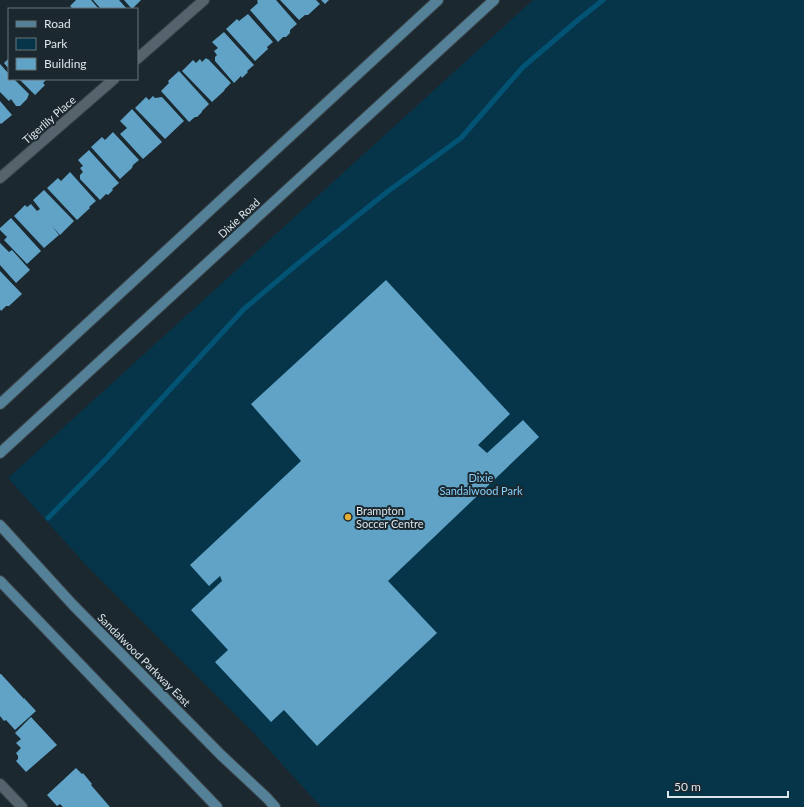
<svg xmlns="http://www.w3.org/2000/svg" width="804" height="807" font-family="Lato,sans-serif">
<style>
.green{fill:#06354a}
.lines{fill:none;stroke-linecap:round;stroke-linejoin:round}
.stream{stroke:#035374;stroke-width:5}
.building{fill:#60a3c6}
.street-casing{stroke:#39444a;stroke-width:12}
.secondary-casing{stroke:#39444a;stroke-width:12}
.street{stroke:#55646c;stroke-width:10}
.secondary{stroke:#558198;stroke-width:10}
.poi-dot{fill:#e3ae35;stroke:#1b282f;stroke-width:1.5}
.labels{text-anchor:middle;stroke-width:4;stroke-linejoin:round;paint-order:stroke}
.street-label{font-size:11px;fill:#dce5ea;stroke:#1b282f}
.park-label{font-size:11px;fill:#86cff8;stroke:#1b282f}
.poi-label{font-size:11px;fill:#dce5ea;stroke:#1b282f;text-anchor:start}
</style>
<rect width="100%" height="100%" fill="#1b282f"/>
<path class="green" d="M533,0H804V807H321L253,732L86,565L8,478Z"/>
<g class="lines">
<path class="stream" d="M48,518L105,460L244,309L301,261L387,192L461,138L523,67L578,20L603,0"/>
</g>
<path class="building" d="M76,0H91L99,9H73L70,6Z
M93,0H119L127,9H101Z
M124,0H141L132,9Z
M258,0H276L297,24L290,30V33L286,37H283L278,42L250,10L258,3L257,1Z
M280,0H316L320,4L308,15H305L299,20Z
M321,0H329L325,4Z
M248,14L273,42L267,47L268,49L255,61L226,29L237,19L239,21Z
M224,32L254,65L247,71L248,72L242,78L241,76L234,83L215,61V57L217,55L214,51L218,48L212,42Z
M9,58V69L4,63Z
M206,58L207,59H208L231,83L225,89L224,91L212,102L182,71L193,60L196,63L200,59L202,62Z
M0,64L9,74V79H14L29,94L27,99L20,106H16L11,99L9,101L0,92Z
M179,71L209,104L202,111V112L197,117H195L189,122L161,91L169,83L168,81Z
M19,79H47L43,83L45,85L35,95Z
M153,96L155,98L162,97L184,121L165,139L135,108L146,97L149,100Z
M0,101L12,115L1,124L0,123Z
M132,109L162,142L143,159L120,134L127,128L120,121Z
M113,132L139,160L133,165L132,168L120,179L91,147L102,137L105,140Z
M89,150L119,183L112,189L113,190L108,195L106,194L100,200L80,179V175L83,172L80,168L83,166L78,160Z
M70,172L96,201L89,207L90,208L77,220L47,188L58,178L61,181Z
M44,190L74,221L60,235L52,226L59,235L44,248L14,216L25,205L27,207L31,204L37,211L40,209L33,200Z
M11,218L41,251L27,264L4,240L7,237L0,230V228Z
M0,243L9,252L12,250L30,270L16,283L0,265Z
M0,271L22,294L9,306H6L1,311L0,309Z
M386,280L510,414L478,445L487,453L523,420L539,437L388,581L437,633L317,746L284,710L271,722L215,662L228,650L191,610L222,581L220,576L209,586L190,565L301,461L251,404Z
M0,674H1L24,699V698L36,711L15,730L6,720L4,721L0,716Z
M31,717L57,745L26,772L16,761L18,759V756L16,753L21,748L16,743L21,739L15,733Z
M76,768L82,774L83,773L92,784L91,785L110,807H63L60,804L57,806L47,795Z"/>
<g class="lines">
<defs>
<path id="street" d="M137,59L204,0
M0,178L114,79
M0,784L22,807"/>
<path id="secondary" d="M0,404L438,0
M0,453L494,0
M0,525L73,605L221,755L267,798L275,807
M0,581L217,807"/>
</defs>
<use href="#street" class="street-casing"/>
<use href="#secondary" class="secondary-casing"/>
<use href="#street" class="street"/>
<use href="#secondary" class="secondary"/>
</g>
<circle class="poi-dot" cx="348" cy="517" r="4"/>
<g class="labels">
<g class="street-label">
<text transform="translate(49 120) rotate(-41)" y="4">Tigerlily Place</text>
<text transform="translate(239 218) rotate(-43)" y="4">Dixie Road</text>
<text transform="translate(144 660) rotate(45)" y="4">Sandalwood Parkway East</text>
</g>
<g class="park-label">
<text x="481" y="482">Dixie<tspan x="481" dy="13">Sandalwood Park</tspan></text>
</g>
<g class="poi-label">
<text x="356" y="515">Brampton<tspan x="356" dy="13">Soccer Centre</tspan></text>
</g>
</g>
<rect x="8" y="8" width="130" height="72" fill="#1b282f" stroke="#68747a"/>
<rect x="16" y="21" width="20" height="6" fill="#558198" stroke="#68747a"/>
<text x="44" y="28" font-size="12" fill="#dce5ea">Road</text>
<rect x="16" y="38" width="20" height="12" fill="#06354a" stroke="#68747a"/>
<text x="44" y="48" font-size="12" fill="#dce5ea">Park</text>
<rect x="16" y="58" width="20" height="12" fill="#60a3c6" stroke="#68747a"/>
<text x="44" y="68" font-size="12" fill="#dce5ea">Building</text>
<path d="M668 791v6h120v-6" fill="none" stroke="#dce5ea" stroke-width="2"/>
<text x="674" y="791" font-size="12" fill="#dce5ea" stroke="#1b282f" stroke-width="3" paint-order="stroke">50 m</text>
</svg>
